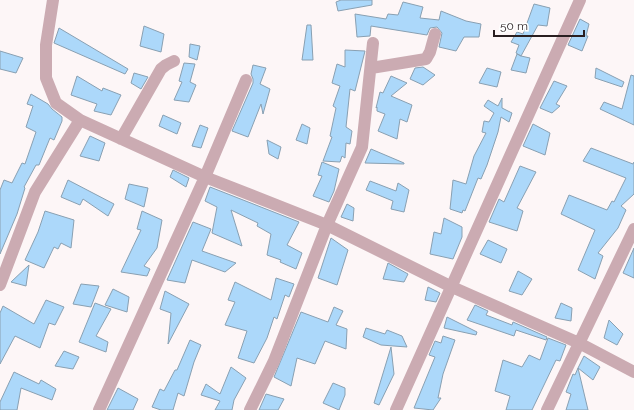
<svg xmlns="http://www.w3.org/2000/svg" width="634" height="410" font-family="Raleway,sans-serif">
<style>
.building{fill:#acd8fa;stroke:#89a0b2}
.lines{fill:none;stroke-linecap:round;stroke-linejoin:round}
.minor{stroke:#cbabb2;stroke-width:12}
</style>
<rect width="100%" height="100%" fill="#fdf6f7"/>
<path class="building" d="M341,0H372V5L338,11L336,2Z
M403,2L423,7L420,18L439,20L441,11L466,21L481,24L479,37H464L456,51L439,47L442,33L437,27L430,28L427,35L371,26L370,36L357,37L355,14L386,19L388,14L398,15Z
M534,4L550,8L547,26L538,25L521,56L530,58L526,73L511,70L517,54L521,56L516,53L519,45L511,42L517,32L523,34Z
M580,19L589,24L586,36H588L582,51L568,45Z
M307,25H311L313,60H302Z
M144,26L164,34L161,52L140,46Z
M59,28L128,69L125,74L54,43Z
M190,44L200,46L197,60L189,57Z
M345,50L365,51L355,91L350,89L346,127L352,131L350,144L346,143L345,158L342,156L340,162L323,161L332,137L330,136L336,108L333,106L340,86L332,83L337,64L345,67Z
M0,51L23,58L16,73L0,69Z
M184,63L195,64L190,82L196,85L189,102L174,100L182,82L179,81Z
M253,65L266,68L260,84L270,89L263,114L261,104L248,137L232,131L253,83V79L251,74Z
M423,67L435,75L423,85L410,79L415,68Z
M487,68L501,72L497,87L479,83Z
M596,68L624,82L622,87L595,78Z
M134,73L148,77L141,89L131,83Z
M631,75L634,76V125L600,109L604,102L622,109Z
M77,76L102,91L103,88L121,95L111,115L94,111L97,104L71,95Z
M391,76L407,83L391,96L412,105L407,122L400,119L397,139L378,131L385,114L377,111V107L376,108L380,92L383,93Z
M554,81L567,86L556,104L560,106L552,113L540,108Z
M31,94L48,104L52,109L62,117V121L54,140L50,138L39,165H36L24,187L25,188L17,214L0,254V190L4,180L12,183L22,163L25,164L36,132L26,127L33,106L27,104Z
M502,98V108L512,113L509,122L501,117L498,132L487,165L481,179L478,178L465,211L463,210L462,213L450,209L453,180L466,184L474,156L486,133L482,132L484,121L489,122L494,113L484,106L488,100L498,106Z
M163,115L181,123L177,134L159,126Z
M302,124L310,128L307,144L296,140Z
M533,124L550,133L545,155L523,146Z
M200,125L208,128L201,148L192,146Z
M90,136L105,143L99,161L80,156Z
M267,140L281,147L278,159L269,154Z
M591,148L633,164L634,162V194L621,206L626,210L618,228L598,253L603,256L595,279L578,270L595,230L561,214L569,195L607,210L612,201L614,202L626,178L583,161Z
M371,149L404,163V164L365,163Z
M322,162L339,169L334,191L329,202L313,196L322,176L318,175Z
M520,166L536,172L517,208L523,211L517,231L489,222L499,199L504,202Z
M173,170L189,178L186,187L170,177Z
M68,180L114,204L108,216L83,199L80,205L61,197Z
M370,181L396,191L398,183L409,190L404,212L391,209L393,201L366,190Z
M129,184L148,188L144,207L125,199Z
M210,187L299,222L287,245L302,253L296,269L280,262L281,260L267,255L271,234L257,226L258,223L231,210L242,246L212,233L217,207L205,201Z
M347,204L354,208L353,221L341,217Z
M45,211L74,220L71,248L61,243L58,249L54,247L44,268L25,260L38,232Z
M142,211L162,220L157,248L144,266L150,269L147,276L121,272L141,230L137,229Z
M444,218L462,227V237L453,259L430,254L434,232L441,234Z
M193,222L211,229L202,251L236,263L225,272L192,260L185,283L167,280Z
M331,238L348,250L337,285L318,278Z
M488,240L507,249L501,263L480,254Z
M634,248V278L623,273Z
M388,263L408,274L404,282L383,279Z
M29,265L26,286L11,282Z
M518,271L532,279L522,295L509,291Z
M276,278L294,284L289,297L285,295L277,319L274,317L267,338L254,363L238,358L247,331L225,325L235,302L228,300L235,282L271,300Z
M81,284L99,286L91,307L73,304Z
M428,287L440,293L436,302L425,300Z
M113,289L129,297L127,312L105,305Z
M165,291L189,304L168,344L171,313L160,309Z
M46,300L64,307L55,325L49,323L40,348L15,336L0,364V313L3,306L34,324Z
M95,303L111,309L96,336L108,342L106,352L79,342Z
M561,303L572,308L571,321L555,318Z
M475,305L488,311L486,315L512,325L513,322L547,337L546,340L516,330L514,336L467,320Z
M334,307L343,311L336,325L347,329L346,349L325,341L315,364L297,358L291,386L274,377L301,312L328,322Z
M447,317L477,332L476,335L444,328Z
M609,320L623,334L617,345L604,338Z
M366,328L385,334L387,330L402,336L407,347L381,345L363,337Z
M443,336L455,340L443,374L438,398H441L433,410L414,408L435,357L429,355L435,341L441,343Z
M548,338L566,345L560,361L556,360L532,410H506L510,396L495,391L503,360L522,367L529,355L540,360Z
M190,340L201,345L194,362L184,396L178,393L173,410H161L152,407L160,389L164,391L175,370H177Z
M391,347L394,374L379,405L374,403Z
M64,351L79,357L73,369L55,366Z
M584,356L600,367L593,380L578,368Z
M231,367L246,378L234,400L232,410H215L220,401L201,395L206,384L220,394Z
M578,368L588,410H566L571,394L566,392L573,374L575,375Z
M14,372L39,384L41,380L56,389L52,400L21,388L17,410H0V402Z
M333,383L345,388V395L339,410L323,403Z
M118,388L138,399L133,410H107Z
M266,394L284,399L278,410H259Z"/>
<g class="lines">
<path class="minor" d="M53,0L46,45V78L56,103L80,120L205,177L327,225L452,287L579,343L634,372
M371,68L426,59L430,52L435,34
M121,139L161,69L166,65L174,61
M0,285L35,192L80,120
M99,410L205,177L246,80
M250,410L274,361L327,225L362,147L373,43
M396,410L580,0
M547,410L634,229"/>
</g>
<path d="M494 30v6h90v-6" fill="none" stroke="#291e20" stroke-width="2"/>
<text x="500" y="30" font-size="12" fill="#291e20" stroke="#ffffff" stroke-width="3" paint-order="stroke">50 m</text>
</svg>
